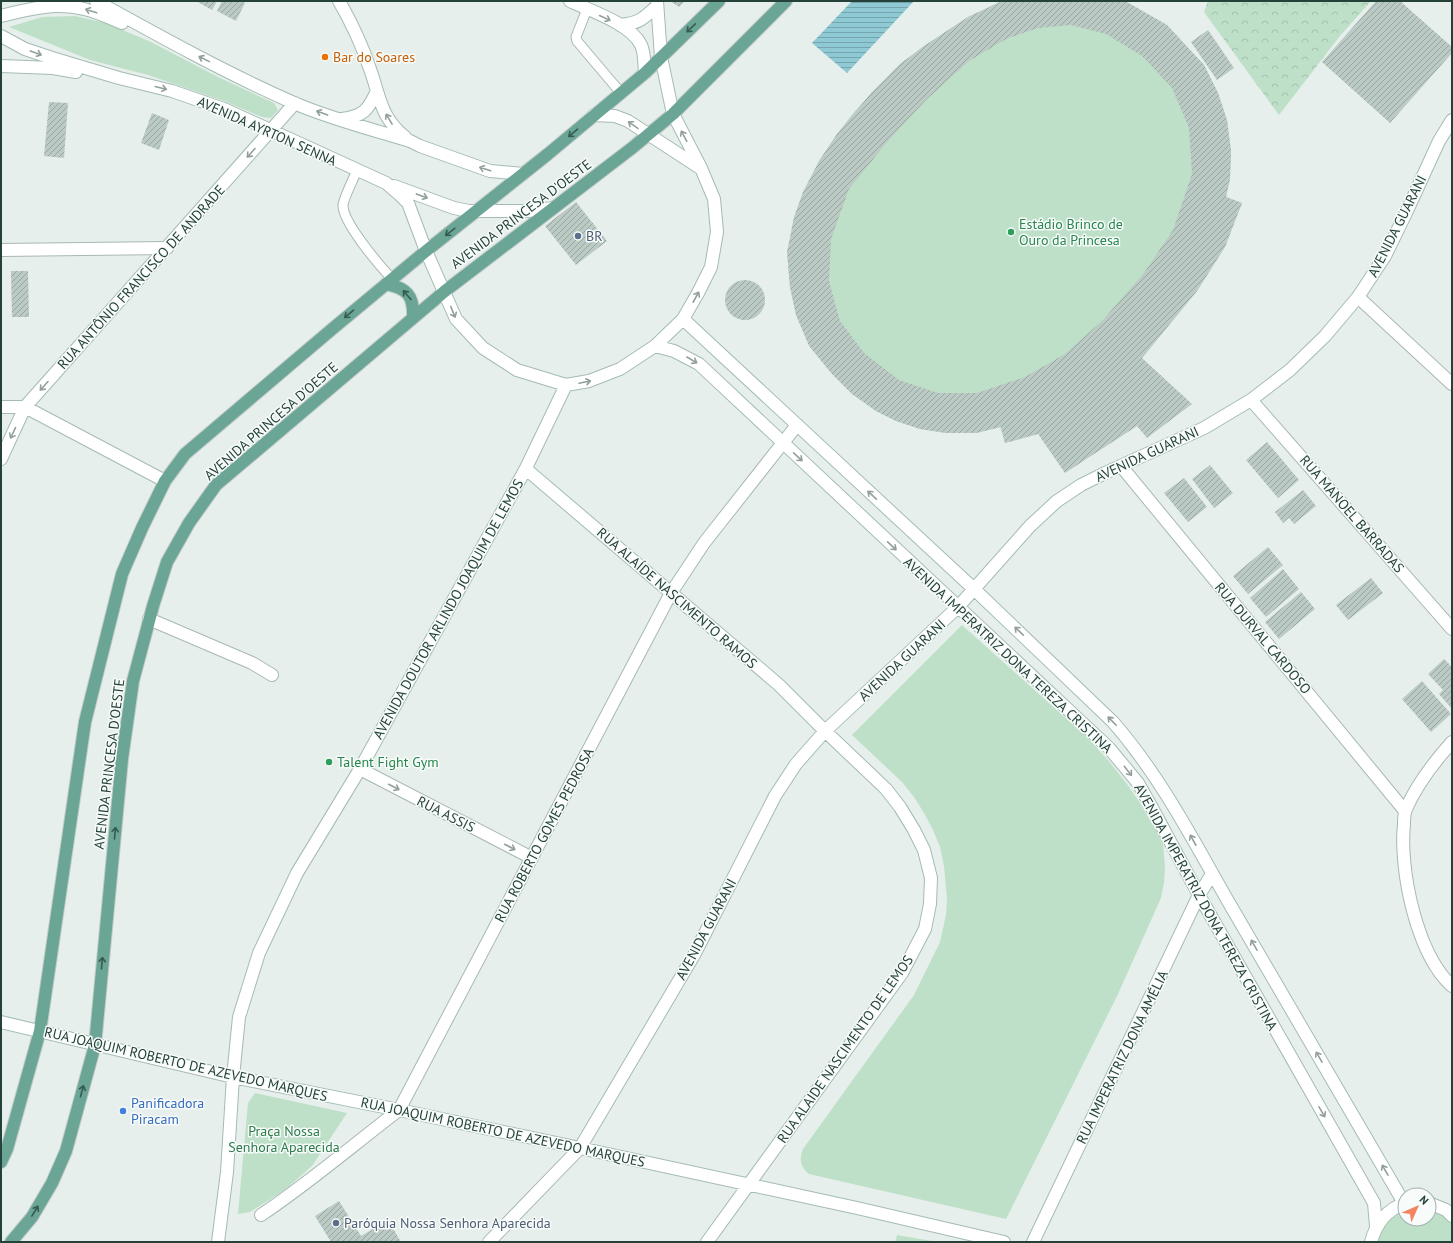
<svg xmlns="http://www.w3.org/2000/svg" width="1453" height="1243" font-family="'PT Sans',sans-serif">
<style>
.forest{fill:url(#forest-crowns)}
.park{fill:#bfe0c8}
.water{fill:url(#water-rules)}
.building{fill:url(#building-hatch);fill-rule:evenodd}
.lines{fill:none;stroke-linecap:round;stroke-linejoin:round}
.lane-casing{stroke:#a8b8b2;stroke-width:11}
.street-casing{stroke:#a8b8b2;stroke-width:14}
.secondary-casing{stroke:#a4bbb3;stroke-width:14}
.primary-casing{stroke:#c2cac8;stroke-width:14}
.lane{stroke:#fff;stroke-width:9}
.street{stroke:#fff;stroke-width:12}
.secondary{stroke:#fff;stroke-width:12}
.primary{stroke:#6aa596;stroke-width:12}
.oneway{stroke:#92a09c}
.oneway2{stroke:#365b51}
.food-dot{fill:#e8710a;stroke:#f7fbf9;stroke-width:1.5}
.leisure-dot{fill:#2e9e5b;stroke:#f7fbf9;stroke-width:1.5}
.service-dot{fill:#5c6f8a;stroke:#f7fbf9;stroke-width:1.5}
.shop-dot{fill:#3f7fe0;stroke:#f7fbf9;stroke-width:1.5}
.labels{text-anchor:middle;stroke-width:3;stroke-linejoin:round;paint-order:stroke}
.food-label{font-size:14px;fill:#c56008;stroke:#f7fbf9;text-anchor:start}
.street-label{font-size:14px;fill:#24423a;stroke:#f7fbf9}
.leisure-label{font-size:14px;fill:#27864d;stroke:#f7fbf9;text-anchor:start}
.service-label{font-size:14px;fill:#4e5e75;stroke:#f7fbf9;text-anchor:start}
.shop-label{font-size:14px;fill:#366cbe;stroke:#f7fbf9;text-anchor:start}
.park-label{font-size:14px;fill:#2d7a4b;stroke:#f7fbf9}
</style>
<defs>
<pattern id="forest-crowns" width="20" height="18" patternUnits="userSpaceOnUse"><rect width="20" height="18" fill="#bfe0c8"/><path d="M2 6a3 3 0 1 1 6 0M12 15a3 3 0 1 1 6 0" fill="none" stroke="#a4c1ad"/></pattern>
<pattern id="water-rules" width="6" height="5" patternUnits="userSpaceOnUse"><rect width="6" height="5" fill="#8ec9d4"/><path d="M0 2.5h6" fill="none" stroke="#74a5ad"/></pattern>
<pattern id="building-hatch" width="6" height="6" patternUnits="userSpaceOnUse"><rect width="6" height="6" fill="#bbcac4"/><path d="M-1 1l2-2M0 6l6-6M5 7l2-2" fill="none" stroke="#98a6a0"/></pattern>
</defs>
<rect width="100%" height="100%" fill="#e6efeb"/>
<path class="forest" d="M1208,1H1371L1340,36L1279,115L1204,12Z"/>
<path class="park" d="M1002,1H1125L1167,25L1204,65L1218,93L1227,120L1231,151L1230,179L1226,197L1242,203L1225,247L1197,291L1142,358L1038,434L1005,443L1000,427L976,433H946L920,429L896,421L876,411L852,394L796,315L790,287L787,252L819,161L837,134L854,112L900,64L924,46L968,17Z
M75,16L106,23L151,42L218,77L274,103L278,110L271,118L262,117L224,101L148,75L90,60L9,27L42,17Z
M962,625L1088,738L1108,760L1127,784L1140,803L1163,842L1165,868L1164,883L1161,898L1118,994L1006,1219L809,1174C800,1167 799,1159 803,1149L914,995L940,942L946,915L947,899L944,866L940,847L933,830L924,813L914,797L902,782L852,735Z
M255,1093L347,1113L312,1166L286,1189L250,1212L238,1214L248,1103Z
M1405,1209V1219H1429V1209L1443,1215L1452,1224V1242H1376C1385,1224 1386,1217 1405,1209Z
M897,1235L938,1242H895Z"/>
<path class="water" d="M852,1H914L847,73L812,43Z"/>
<path class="building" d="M196,1H217L212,10Z
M222,1H241L245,3L236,21L217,11Z
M670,1H685L679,7Z
M1002,1H1125L1167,25L1204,65L1218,93L1227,120L1231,151L1230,179L1226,197L1242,203L1225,247L1197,291L1142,358L1192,404L1147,438L1137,426L1065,473L1038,434L1005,443L1001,427L976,433H946L920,429L896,421L876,411L852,394L831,373L809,346L796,315L790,287L787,252L794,217L803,192L819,161L837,134L871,93L900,64L924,46L968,17ZM1071,25L1106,34L1142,56L1172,88L1189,128L1192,174L1173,230L1144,273L1103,320L1065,354L1025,377L977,393H938L899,380L864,353L840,321L829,281L831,239L849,189L887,142L926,100L969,61L1006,39L1038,28Z
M1376,1H1400L1452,47V53L1390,123L1322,62Z
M1208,30L1234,68L1217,80L1191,42Z
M49,102L68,103L64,158L44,156Z
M152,113L169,120L159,150L141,143Z
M576,202L607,241L576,265L545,226Z
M11,271H28L29,317H12Z
M725 300a20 20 0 1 1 40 0a20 20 0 1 1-40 0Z
M1267,442L1299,480L1278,498L1246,460Z
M1210,465L1233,493L1214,508L1192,479Z
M1184,478L1207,507L1188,522L1164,493Z
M1303,490L1316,506L1294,524L1289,518L1283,523L1275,512Z
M1268,547L1283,565L1248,594L1233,576Z
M1283,569L1299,589L1266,617L1250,598Z
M1371,578L1383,593L1348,620L1336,605Z
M1301,592L1315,609L1279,639L1265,622Z
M1444,659L1452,667V709L1439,694L1443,690L1428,674Z
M1422,681L1451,714L1431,732L1402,699Z
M339,1201L361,1236L388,1220L401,1242H331L315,1216Z"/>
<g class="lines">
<defs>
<path id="lane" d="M587,9L576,37L577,41L621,93
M357,170C354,178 344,197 343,205C342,222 380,266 392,279"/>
<path id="street" d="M1,250L167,248
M1358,297L1452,384
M1251,400L1452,629
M1121,466L1405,811
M149,619L252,663L272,675
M1452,742C1434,762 1417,784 1406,809C1404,814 1404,819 1404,824C1399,870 1417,955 1452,986
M360,769L532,858
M261,1215C309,1183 353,1145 399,1110L671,593L704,543L797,425
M489,1242L580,1148"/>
<path id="secondary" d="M96,1C161,37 226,73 294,103C331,119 371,129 410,141L420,146L490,171L523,174
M339,1C350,20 363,48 370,69C380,96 380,117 405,137
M570,1C591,11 631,24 641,45C645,53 644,64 645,73
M1,16C28,9 57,2 84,9C97,12 110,18 122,23
M620,25C640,23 643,19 657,6
M1,36L25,49L52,58L119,78L172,91L224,109L386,183L400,195L408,203L426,251L456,319L483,348L517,370L566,385L589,381L620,369L655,346L683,319L698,293L711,267L717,232L714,199L701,168L673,114L661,57L657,1
M1,66L53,68L76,72
M594,115L615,116L628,121L700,168
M342,119C364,116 368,110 377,91
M394,186L454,208L469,211H528L553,208
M683,319L974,589L1113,722C1162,778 1195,844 1232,908C1289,1006 1347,1105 1404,1203
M655,346L674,351L699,364L1109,748L1138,783L1151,806L1199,895L1374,1203L1376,1226
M1,407H25L165,481
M1,459L25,407L295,103
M526,469L779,685L825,731L886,789L900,807L914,830L924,850L931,878L930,904L925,929L902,973L707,1242
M1,1022L233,1077L399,1110L580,1148L857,1208L1004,1242
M580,1148L694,955L775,796L796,764L825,731L958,607L1030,526L1057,501L1081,485L1105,473L1204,428L1251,400L1290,370L1325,336L1358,297L1385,256L1406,213L1439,141L1452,120
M1429,1203L1446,1210L1452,1216
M218,1242L227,1172L233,1077L239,1017L259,953L297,873L360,769L525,470L566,385
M1033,1242L1199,895L1212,874
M1371,1242C1376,1223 1386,1210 1405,1203"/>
<path id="primary" d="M386,284C407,288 414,296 413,317
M1,1162L7,1149L40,1031L85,722L122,574L142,528L165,481L185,454L331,330L426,251L548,154L645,73L719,1
M11,1242L32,1217L52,1183L66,1151L95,1045L122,759L133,681L153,606L167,562L189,523L216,485L445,291L632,148L673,114L786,1"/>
</defs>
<use href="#lane" class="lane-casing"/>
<use href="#street" class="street-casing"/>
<use href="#secondary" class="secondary-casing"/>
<use href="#primary" class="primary-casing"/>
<use href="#lane" class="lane"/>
<use href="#street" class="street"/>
<use href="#secondary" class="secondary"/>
<use href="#primary" class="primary"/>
</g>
<defs><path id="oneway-shaft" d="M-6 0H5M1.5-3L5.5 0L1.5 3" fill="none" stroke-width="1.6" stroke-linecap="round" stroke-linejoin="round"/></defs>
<g class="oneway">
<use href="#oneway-shaft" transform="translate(91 11) rotate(-162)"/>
<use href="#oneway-shaft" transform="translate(605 18) rotate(25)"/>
<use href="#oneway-shaft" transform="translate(36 53) rotate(20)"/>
<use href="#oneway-shaft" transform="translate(204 59) rotate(-154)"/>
<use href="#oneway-shaft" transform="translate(161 88) rotate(14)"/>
<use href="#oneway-shaft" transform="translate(322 113) rotate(-160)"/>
<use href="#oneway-shaft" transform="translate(389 119) rotate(-121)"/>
<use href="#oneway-shaft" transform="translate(633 125) rotate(-145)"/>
<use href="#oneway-shaft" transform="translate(684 136) rotate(-118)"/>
<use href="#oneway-shaft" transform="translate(251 153) rotate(132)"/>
<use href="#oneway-shaft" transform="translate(485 169) rotate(-162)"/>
<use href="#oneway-shaft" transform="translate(422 196) rotate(20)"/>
<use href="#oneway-shaft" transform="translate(696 297) rotate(-61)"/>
<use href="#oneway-shaft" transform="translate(453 312) rotate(68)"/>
<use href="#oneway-shaft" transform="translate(692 360) rotate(30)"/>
<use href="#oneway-shaft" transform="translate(585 382) rotate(-12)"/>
<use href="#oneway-shaft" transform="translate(44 386) rotate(132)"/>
<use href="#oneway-shaft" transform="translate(13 433) rotate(115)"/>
<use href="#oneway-shaft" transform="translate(798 457) rotate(43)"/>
<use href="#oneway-shaft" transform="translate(872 495) rotate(-137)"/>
<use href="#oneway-shaft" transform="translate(892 546) rotate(43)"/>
<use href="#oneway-shaft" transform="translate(1019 631) rotate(-136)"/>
<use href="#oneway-shaft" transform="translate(1112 721) rotate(-134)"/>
<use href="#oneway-shaft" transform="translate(1128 771) rotate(51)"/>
<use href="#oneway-shaft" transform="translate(394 787) rotate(27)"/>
<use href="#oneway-shaft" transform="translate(1193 840) rotate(-119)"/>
<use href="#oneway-shaft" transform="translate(510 847) rotate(27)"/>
<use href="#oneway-shaft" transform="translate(1254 945) rotate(-120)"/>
<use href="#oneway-shaft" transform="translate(1319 1057) rotate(-120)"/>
<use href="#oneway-shaft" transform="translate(1322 1112) rotate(60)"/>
<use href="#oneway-shaft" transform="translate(1385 1170) rotate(-120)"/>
</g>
<g class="oneway2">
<use href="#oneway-shaft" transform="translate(691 28) rotate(136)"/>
<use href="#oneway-shaft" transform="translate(573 133) rotate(140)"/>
<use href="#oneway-shaft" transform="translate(450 232) rotate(142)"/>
<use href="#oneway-shaft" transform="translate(407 295) rotate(-131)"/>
<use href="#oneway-shaft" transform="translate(349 314) rotate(140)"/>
<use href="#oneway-shaft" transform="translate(115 833) rotate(-85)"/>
<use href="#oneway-shaft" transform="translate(102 963) rotate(-85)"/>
<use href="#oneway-shaft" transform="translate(82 1091) rotate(-75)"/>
<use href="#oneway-shaft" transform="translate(35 1211) rotate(-58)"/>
</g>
<circle class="food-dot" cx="325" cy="57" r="4"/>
<g class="leisure-dot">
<circle cx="1011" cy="232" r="4"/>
<circle cx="329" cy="762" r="4"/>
</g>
<g class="service-dot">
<circle cx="578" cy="236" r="4"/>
<circle cx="336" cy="1223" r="4"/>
</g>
<circle class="shop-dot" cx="123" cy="1111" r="4"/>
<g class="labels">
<g class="food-label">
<text x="333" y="62">Bar do Soares</text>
</g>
<g class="street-label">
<text transform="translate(267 131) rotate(24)" y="5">AVENIDA AYRTON SENNA</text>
<text transform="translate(521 214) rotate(-37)" y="5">AVENIDA PRINCESA D'OESTE</text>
<text transform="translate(1397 226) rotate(-63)" y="5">AVENIDA GUARANI</text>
<text transform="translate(141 277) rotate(-48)" y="5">RUA ANTÔNIO FRANCISCO DE ANDRADE</text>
<text transform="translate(271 421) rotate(-41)" y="5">AVENIDA PRINCESA D'OESTE</text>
<text transform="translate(1147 454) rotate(-25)" y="5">AVENIDA GUARANI</text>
<text transform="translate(1352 514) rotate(49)" y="5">RUA MANOEL BARRADAS</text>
<text transform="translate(677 598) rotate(41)" y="5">RUA ALAÍDE NASCIMENTO RAMOS</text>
<text transform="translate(448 609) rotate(-61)" y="5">AVENIDA DOUTOR ARLINDO JOAQUIM DE LEMOS</text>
<text transform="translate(1263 638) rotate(50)" y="5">RUA DURVAL CARDOSO</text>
<text transform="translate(1008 655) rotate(43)" y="5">AVENIDA IMPERATRIZ DONA TEREZA CRISTINA</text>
<text transform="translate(902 660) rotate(-43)" y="5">AVENIDA GUARANI</text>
<text transform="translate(109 764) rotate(-83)" y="5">AVENIDA PRINCESA D'OESTE</text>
<text transform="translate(446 814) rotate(27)" y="5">RUA ASSIS</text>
<text transform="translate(544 835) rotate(-62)" y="5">RUA ROBERTO GOMES PEDROSA</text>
<text transform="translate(1206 907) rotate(61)" y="5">AVENIDA IMPERATRIZ DONA TEREZA CRISTINA</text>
<text transform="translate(706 929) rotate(-62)" y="5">AVENIDA GUARANI</text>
<text transform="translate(845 1049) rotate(-55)" y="5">RUA ALAIDE NASCIMENTO DE LEMOS</text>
<text transform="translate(1122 1057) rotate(-64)" y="5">RUA IMPERATRIZ DONA AMÉLIA</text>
<text transform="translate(186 1064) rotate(13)" y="5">RUA JOAQUIM ROBERTO DE AZEVEDO MARQUES</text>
<text transform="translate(503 1132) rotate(12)" y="5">RUA JOAQUIM ROBERTO DE AZEVEDO MARQUES</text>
</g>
<g class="leisure-label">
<text x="1019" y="229">Estádio Brinco de<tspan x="1019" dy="16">Ouro da Princesa</tspan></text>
<text x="337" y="767">Talent Fight Gym</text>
</g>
<g class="service-label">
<text x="586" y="241">BR</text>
<text x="344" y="1228">Paróquia Nossa Senhora Aparecida</text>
</g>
<g class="shop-label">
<text x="131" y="1108">Panificadora<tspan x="131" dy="16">Piracam</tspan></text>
</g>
<g class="park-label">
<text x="284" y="1136">Praça Nossa<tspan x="284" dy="16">Senhora Aparecida</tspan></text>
</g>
</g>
<rect width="1453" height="1243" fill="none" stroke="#24423a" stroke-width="4"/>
<g transform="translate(1417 1207) rotate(45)"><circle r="19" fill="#f7fbf9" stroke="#a3b1ad"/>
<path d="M0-3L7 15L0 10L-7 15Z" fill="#f4845f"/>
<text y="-6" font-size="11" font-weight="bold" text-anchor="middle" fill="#24423a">N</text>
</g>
</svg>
